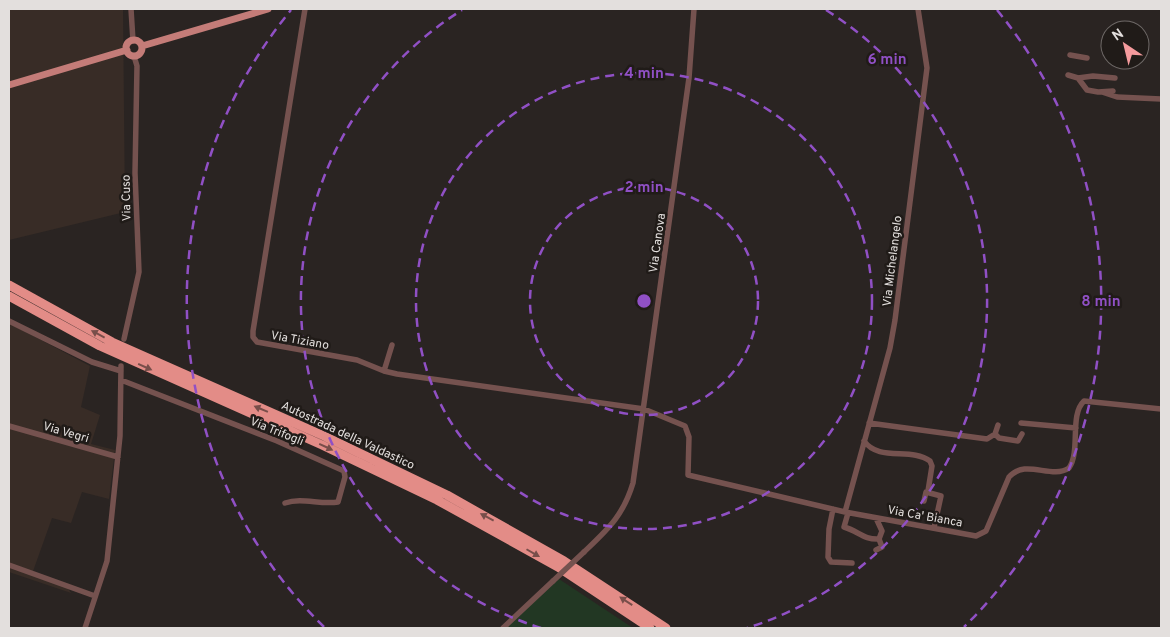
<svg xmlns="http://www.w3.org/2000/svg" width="1170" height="637" font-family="Overpass,sans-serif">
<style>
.built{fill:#382c26}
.green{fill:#223723}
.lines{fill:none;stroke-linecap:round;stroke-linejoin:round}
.minor{stroke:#75524f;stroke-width:5.5}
.major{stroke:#c47c78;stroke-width:7}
.highway{stroke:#e38c87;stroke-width:9}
.minor-bridge{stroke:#75524f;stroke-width:5.5}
.oneway{fill:#784e4a}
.ring{fill:none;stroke:#9050c5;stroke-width:2.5;stroke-dasharray:9 6}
.labels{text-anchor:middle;stroke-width:5;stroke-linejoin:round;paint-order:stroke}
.street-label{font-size:12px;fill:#e3dfdd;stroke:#201b18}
.centre{fill:#9050c5;stroke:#201b18;stroke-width:2.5}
.ring-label{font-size:15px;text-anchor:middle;font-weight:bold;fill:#9050c5;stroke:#201b18;stroke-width:5;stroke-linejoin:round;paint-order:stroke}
</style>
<rect width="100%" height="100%" fill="#2a2422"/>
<path class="built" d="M9,9H123L125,212L9,240Z
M9,323L90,366L81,407L100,415L91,444L115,450L109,499L82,492L71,523L52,518L32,574L67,587L71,593L9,572Z"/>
<path class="green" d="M559,579L633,628H506Z"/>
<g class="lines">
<path class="minor" d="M131,9L133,41
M305,9L253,331V337L257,342L357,360L384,371L397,374L644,409L685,426L689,437L688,475L845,512L976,536L986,531L1009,477C1026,458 1051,480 1069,468C1081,451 1069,415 1084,401L1161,409
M1070,55L1087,58
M1068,75L1078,78L1087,90L1098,92L1113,91
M1078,78L1093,76L1115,78
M1102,92L1117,97L1161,99
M9,321L92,362L121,371
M124,339L139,272L135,173L137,66L134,56
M384,371L392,345
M121,380L277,441L344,471L345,477L338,502C320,505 302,497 285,503
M869,423L987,439L995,434L998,425
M1021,423L1076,428
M9,426L118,457
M995,434L999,438L1018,441L1022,434
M864,441C879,462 911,447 930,461L932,466L928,491
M924,501L926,492L941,496L934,528
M833,509L829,529L828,557L831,562L852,563
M845,512L890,348L895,320L927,68L918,9
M848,513L844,527C858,531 864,540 879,539L882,547L876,550
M876,518L882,531L879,539
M584,552C608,529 623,516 633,483L689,78L694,9
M9,565L95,596
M85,628L107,561L120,436L121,366
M503,628L553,581"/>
<path class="major" d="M126 48a8 8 0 1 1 16 0a8 8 0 1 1-16 0Z
M142,46L268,9
M9,85L127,50"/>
<path class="highway" d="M9,285L112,342L324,436L447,495L564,561L666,628
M9,296L100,346L322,445L437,500L558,567L650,628"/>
<path class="minor-bridge" d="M553,581L584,552"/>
</g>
<defs><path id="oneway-solid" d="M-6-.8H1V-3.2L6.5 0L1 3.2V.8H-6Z" transform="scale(1.25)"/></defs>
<g class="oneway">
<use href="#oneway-solid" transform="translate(98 334) rotate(-152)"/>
<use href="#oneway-solid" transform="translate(145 367) rotate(24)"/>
<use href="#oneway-solid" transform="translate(261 409) rotate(-157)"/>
<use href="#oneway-solid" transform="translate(326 447) rotate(25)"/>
<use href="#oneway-solid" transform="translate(487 517) rotate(-152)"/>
<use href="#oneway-solid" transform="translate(533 553) rotate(30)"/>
<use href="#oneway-solid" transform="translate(626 601) rotate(-147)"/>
</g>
<g class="ring">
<circle cx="644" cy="301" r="114"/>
<circle cx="644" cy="301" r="228"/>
<path d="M541 628A343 343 0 0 1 462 10M826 10A343 343 0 0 1 747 628"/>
<path d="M324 627A457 457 0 0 1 291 10M997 10A457 457 0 0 1 964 627"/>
</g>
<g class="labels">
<g class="street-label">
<text transform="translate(126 198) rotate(-91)" y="4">Via Cuso</text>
<text transform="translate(657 243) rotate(-82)" y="4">Via Canova</text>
<text transform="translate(892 261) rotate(-83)" y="4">Via Michelangelo</text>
<text transform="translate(300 340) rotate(10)" y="4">Via Tiziano</text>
<text transform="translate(277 431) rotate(22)" y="4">Via Trifogli</text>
<text transform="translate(66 432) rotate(16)" y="4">Via Vegri</text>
<text transform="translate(348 435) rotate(25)" y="4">Autostrada della Valdastico</text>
<text transform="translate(925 516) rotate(10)" y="4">Via Ca' Bianca</text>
</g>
</g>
<circle cx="644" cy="301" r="8" class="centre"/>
<g class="ring-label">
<text x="887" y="64">6 min</text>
<text x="644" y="78">4 min</text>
<text x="644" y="192">2 min</text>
<text x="1101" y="306">8 min</text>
</g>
<rect width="1170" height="637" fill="none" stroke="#e3dfdd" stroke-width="20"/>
<g transform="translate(1125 45) rotate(325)"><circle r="24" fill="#201b18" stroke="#6e6967"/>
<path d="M0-4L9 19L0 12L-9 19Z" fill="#f59b9d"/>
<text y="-8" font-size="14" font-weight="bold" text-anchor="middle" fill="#e3dfdd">N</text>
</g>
</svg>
